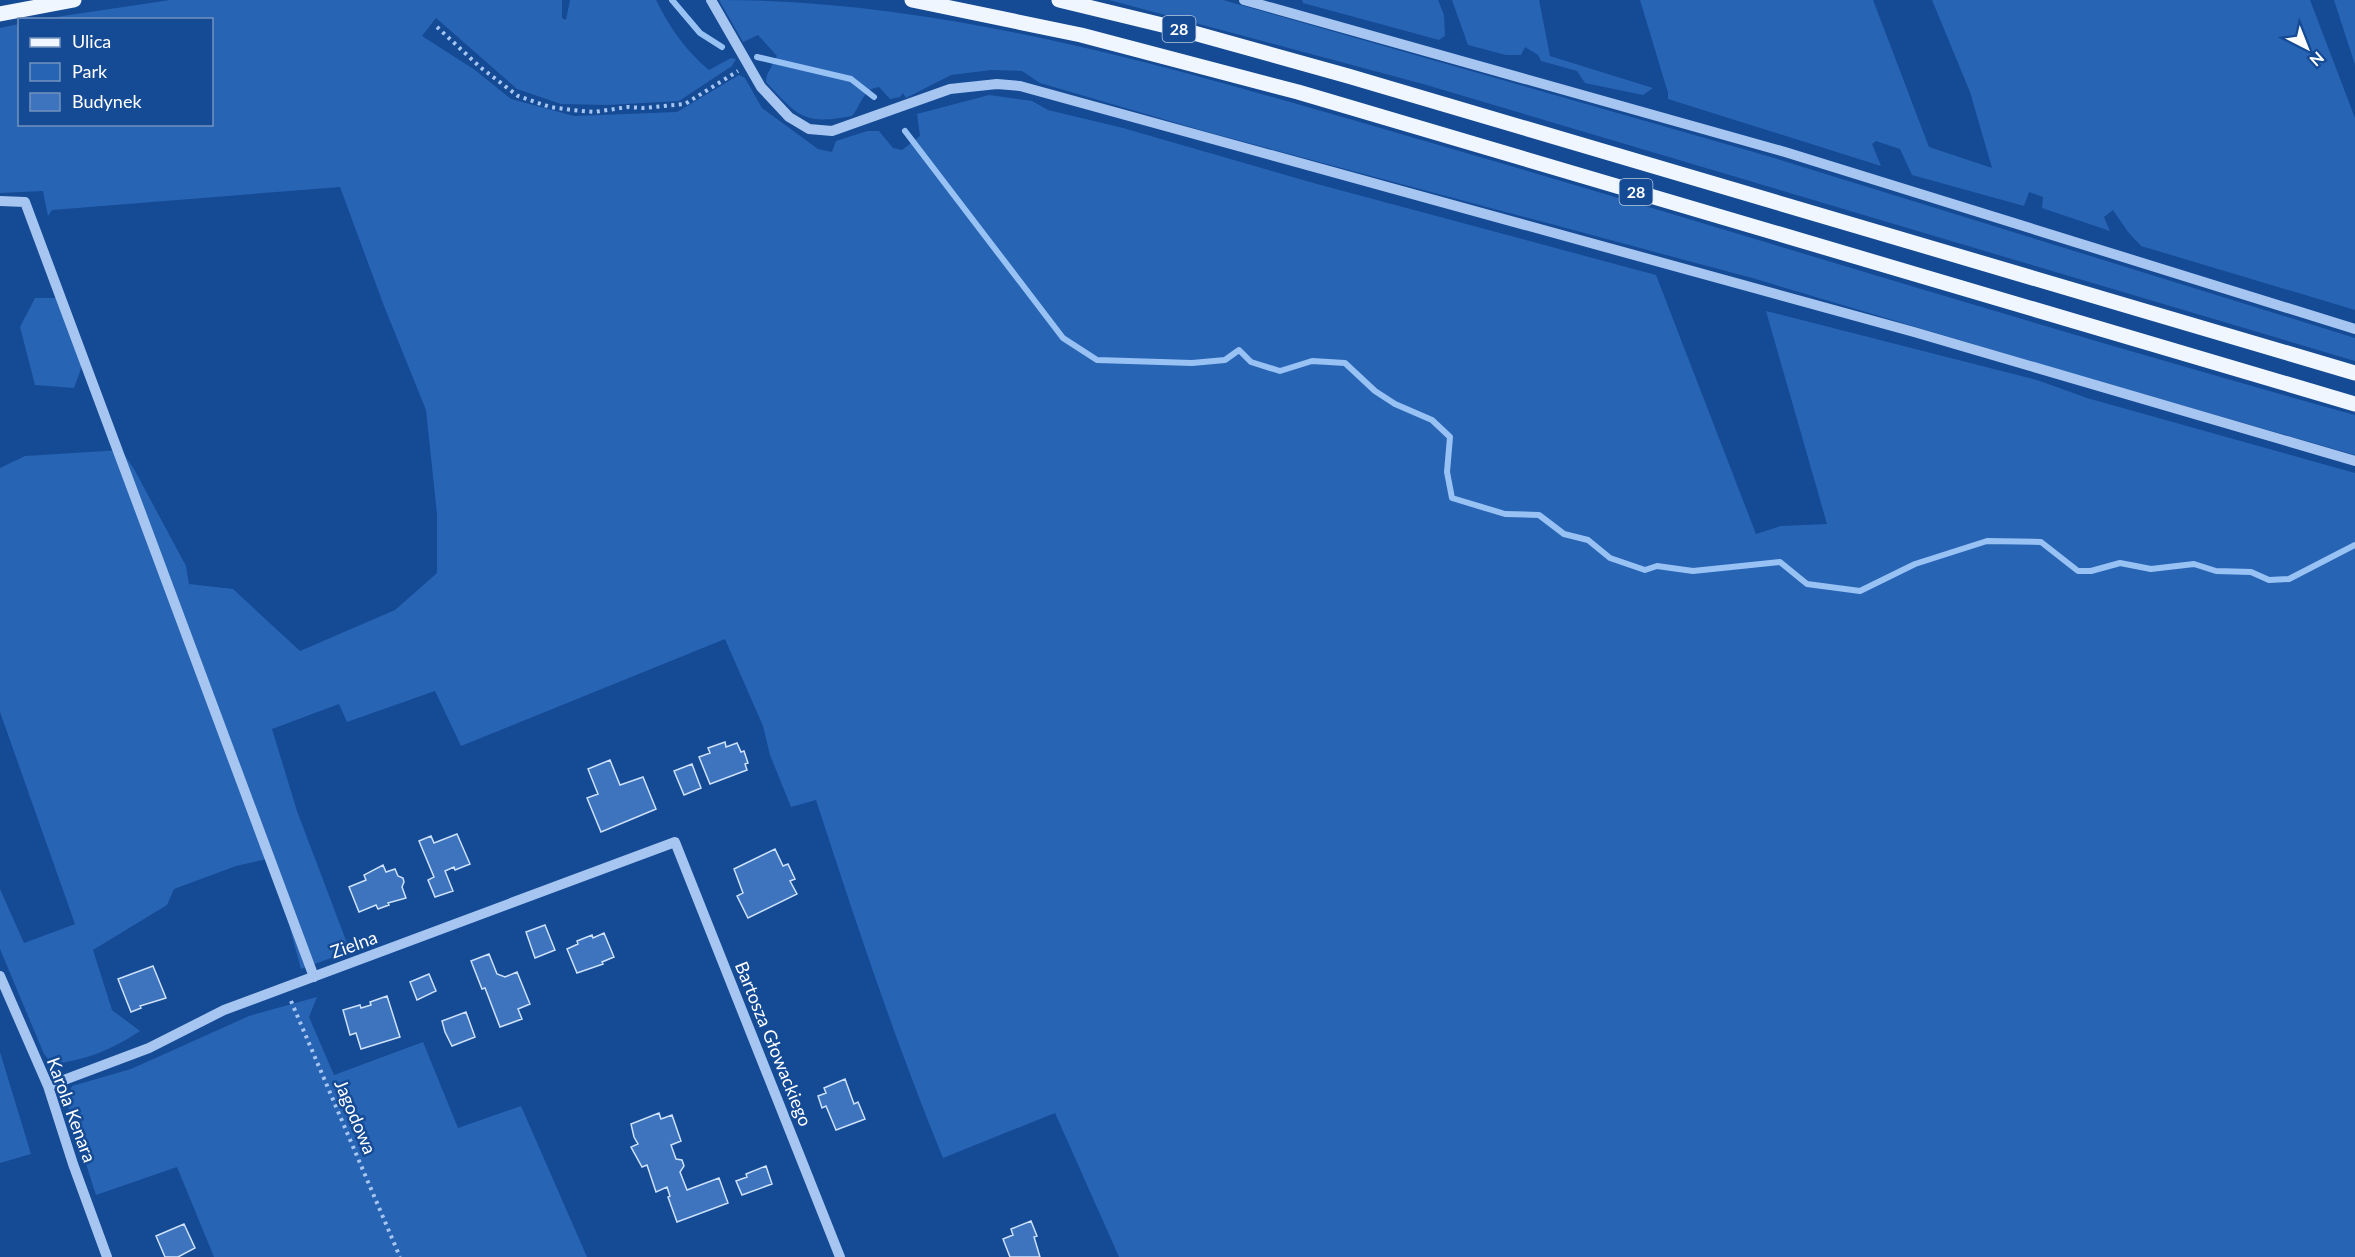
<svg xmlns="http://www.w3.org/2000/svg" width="2355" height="1257" font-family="Lato,sans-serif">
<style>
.green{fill:#2864b4}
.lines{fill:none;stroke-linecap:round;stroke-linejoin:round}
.stream{stroke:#98c1f4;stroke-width:6}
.building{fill:#3d74bd;stroke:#cde1fc;stroke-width:1.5}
.path{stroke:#a6c6f1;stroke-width:4;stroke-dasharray:3 4.5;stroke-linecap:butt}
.minor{stroke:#a6c6f1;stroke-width:10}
.major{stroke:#f0f6ff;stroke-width:15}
.labels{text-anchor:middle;stroke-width:5;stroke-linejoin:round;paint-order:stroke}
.shield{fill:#154a95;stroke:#b9c9df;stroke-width:1.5}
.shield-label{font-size:16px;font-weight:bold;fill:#fff}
.street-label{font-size:18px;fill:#fff;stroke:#154a95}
</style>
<rect width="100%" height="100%" fill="#154a95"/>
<path class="green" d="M170,0H562V18L566,20L570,0H656C670,28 685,50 709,70L731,58L736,59L732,66L679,101L608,105L561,104L517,89L436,18L422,36L475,70L511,99L574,116L677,112L739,75L745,78L762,108L818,149L832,152L836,141L867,131H879L893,148L902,150L920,136L917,114L989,95L1032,101L1048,110L1123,128L1317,184L1656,275L1756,534L1781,526L1827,524L1766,311L2037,380L2087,398L2355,473V1257H1119L1055,1113L943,1158C895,1041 855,920 816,800L791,807L770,755L763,726L725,639L461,746L435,691L347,722L339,704L272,729L297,811L350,951L301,969L271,858L236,866L174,889L167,905L93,950L112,1010L140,1031C114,1049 84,1061 52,1064L44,1054L0,949V889L24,943L75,924L0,712V468L25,456L121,450L134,469L186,566L189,584L233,589L300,651L395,610L437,573V514L426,410L384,306L340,187L52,210L48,216L43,191L0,193V28L19,24L20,124H212V20L43,19Z
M719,0C959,0 1195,75 1425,141C1735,231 2044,329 2355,415V455L2070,373L1752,278L1204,131L1040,83L1022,71L991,70L951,75L906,98L903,93L900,97L890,99L879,87C862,89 861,106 852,116C803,125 799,117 766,82L767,75L777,56L758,35L743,42Z
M1109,0H1223L1771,157L2355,338V361L1423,84Z
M1302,0H1438L1444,15L1445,36L1439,40L1303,3Z
M1452,0H1539L1550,56L1653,88L1643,95L1585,83L1577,71L1541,61L1538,55L1525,47L1521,55H1506L1468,45Z
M1640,0H1873L1929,147L1992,168L1970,92L1932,0H2310L2355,118V310L2141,246L2128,232L2113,210L2104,217L2110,231L2042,208L2043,197L2029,192L2024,206L1912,175L1900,149L1876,141L1872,144L1881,166L1668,99V93Z
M2334,0H2355V65Z
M35,298H61L83,363L74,388L35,385L20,327Z
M317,997L309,1017L334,1075L423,1042L458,1128L521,1106L587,1257H214L177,1167L96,1195L66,1101L72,1086L131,1069L249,1016Z
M0,1052L31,1154L0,1163Z"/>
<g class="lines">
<path class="stream" d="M672,0L700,33L722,47
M757,57L851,79L874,97
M905,131L1063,338L1097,360L1192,363L1225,360L1239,350L1251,362L1280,371L1312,361L1345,363L1375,391L1395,404L1432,420L1450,437L1447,472L1452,498L1505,514L1539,515L1564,534L1588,540L1610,558L1645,570L1657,566L1693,571L1780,562L1807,584L1860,591L1915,564L1987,541L2041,542L2078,571H2091L2120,563L2151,569L2194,564L2216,571L2251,572L2269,580L2289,579L2355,545"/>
</g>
<path class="building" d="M725,742L726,747L737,743L741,752L744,751L748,763L745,764L747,770L710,784L699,757L710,753L708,748Z
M610,760L620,785L643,777L656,809L601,832L587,798L598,794L588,769Z
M692,764L701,788L684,795L674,771Z
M457,834L470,864L455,870L454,867L445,871L453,891L435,897L428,880L434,877L419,841L431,836L434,843Z
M775,849L783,866L788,864L795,879L790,881L797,894L748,918L737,896L743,893L734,869Z
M383,865L386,872L395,869L398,876L403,878L404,882L402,887L406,898L388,903L389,905L378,909L376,905L359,912L349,887L366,880L364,875Z
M545,925L555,950L535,958L526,932Z
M604,933L614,957L602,962L603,964L577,973L567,949L578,944L577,941L592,935L593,938Z
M489,954L497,974L505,977L517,972L530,1004L518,1009L522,1019L500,1027L485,988L482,989L471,961Z
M153,966L166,998L140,1006L141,1008L131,1012L118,979Z
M429,974L436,991L417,1000L410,982Z
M387,996L400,1037L361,1049L356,1033L350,1035L343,1010L360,1005L361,1008L371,1005L370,1002Z
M466,1012L475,1037L452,1046L445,1032L442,1021Z
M845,1079L854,1104L858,1102L865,1119L836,1130L826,1106L822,1108L818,1096L826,1093L824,1088Z
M659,1113L661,1119L672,1115L681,1141L671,1145L676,1159L682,1160L684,1166L680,1172L687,1190L719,1178L728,1203L677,1222L668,1197L670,1196L667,1187L656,1192L647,1165L642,1167L631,1147L638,1144L634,1137L631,1124Z
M766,1166L772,1184L742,1195L736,1181L747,1177L746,1174Z
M1031,1221L1037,1236L1034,1237L1040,1257H1010L1003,1239L1013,1235L1011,1229Z
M184,1224L195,1248L178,1257H165L156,1236Z"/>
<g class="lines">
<path class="path" d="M437,27L480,67L518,96L550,107L572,110L594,112L628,107L643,108L685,104L738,71
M291,1001L400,1257"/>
<path class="minor" d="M711,0L761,87L789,117L809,129L832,131L950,89L997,84L1020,86L1914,332L2355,461
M1244,0L1785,152L2355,329
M0,201L25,202L314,977
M0,976L48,1086L73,1164L107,1257
M48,1086L149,1048L224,1010L675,842L840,1257"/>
<path class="major" d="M912,0L1081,35L1298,92L2355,404
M1059,0L1183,30L1348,76L2355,373
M0,14L74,0"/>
</g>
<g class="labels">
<g class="shield">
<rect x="1162.5" y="16" width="33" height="26" rx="4.5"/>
<rect x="1619.5" y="179" width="33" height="26" rx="4.5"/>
</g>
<g class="shield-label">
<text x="1179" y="35">28</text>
<text x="1636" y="198">28</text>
</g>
<g class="street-label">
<text transform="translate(354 945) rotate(-20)" y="6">Zielna</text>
<text transform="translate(773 1044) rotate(68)" y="6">Bartosza Głowackiego</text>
<text transform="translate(71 1110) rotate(70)" y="6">Karola Kenara</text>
<text transform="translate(355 1117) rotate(67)" y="6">Jagodowa</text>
</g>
</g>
<rect x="18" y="18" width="195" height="108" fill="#154a95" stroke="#7392bf" stroke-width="1.5"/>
<rect x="30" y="38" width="30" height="9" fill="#f0f6ff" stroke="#7392bf" stroke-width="1.5"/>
<text x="72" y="48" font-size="18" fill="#ffffff">Ulica</text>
<rect x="30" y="63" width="30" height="18" fill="#2864b4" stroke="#7392bf" stroke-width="1.5"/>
<text x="72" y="78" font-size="18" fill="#ffffff">Park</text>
<rect x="30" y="93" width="30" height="18" fill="#3d74bd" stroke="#7392bf" stroke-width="1.5"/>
<text x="72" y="108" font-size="18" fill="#ffffff">Budynek</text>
<g transform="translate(2307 48) rotate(138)" stroke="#154a95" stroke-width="4.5" paint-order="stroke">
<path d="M0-4.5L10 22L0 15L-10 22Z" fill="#ffffff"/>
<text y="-9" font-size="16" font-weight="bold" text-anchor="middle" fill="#ffffff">N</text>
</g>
</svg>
